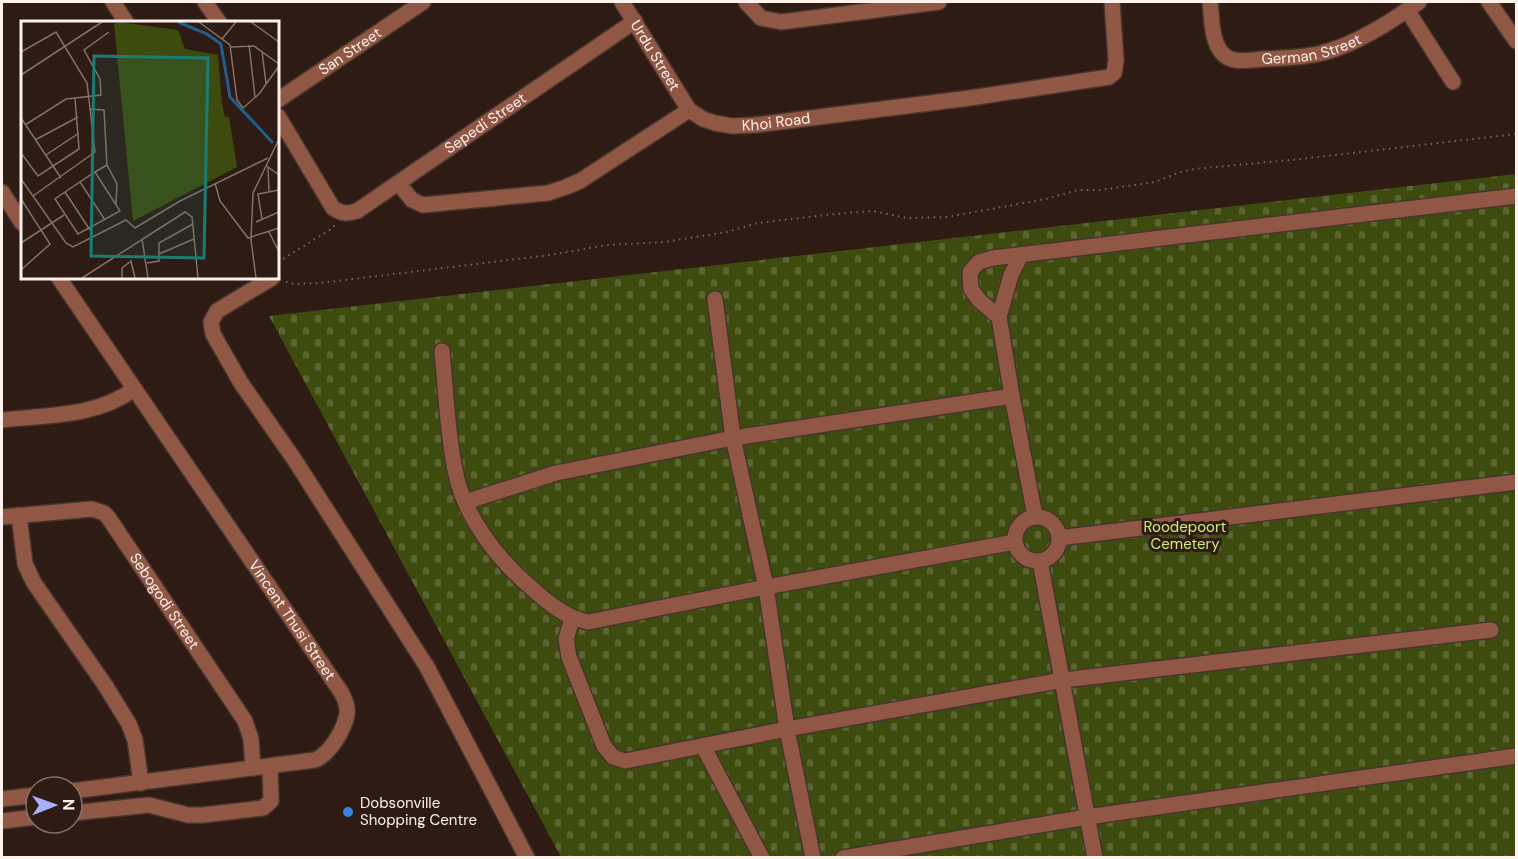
<svg xmlns="http://www.w3.org/2000/svg" width="1518" height="859" font-family="'DM Sans',sans-serif">
<style>
.cemetery{fill:url(#cemetery-stones)}
.lines{fill:none;stroke-linecap:round;stroke-linejoin:round}
.minor-casing{stroke:#47352d;stroke-width:18}
.path{stroke:#76645d;stroke-width:2;stroke-dasharray:1.5 4.5;stroke-linecap:butt}
.minor{stroke:#915745;stroke-width:15}
.shop-dot{fill:#3f7fe0;stroke:#2e1b13;stroke-width:2}
.labels{text-anchor:middle;stroke-width:6;stroke-linejoin:round;paint-order:stroke}
.street-label{font-size:15px;fill:#fff1eb;stroke:#2e1b13}
.park-label{font-size:15px;fill:#d0ee73;stroke:#2e1b13}
.poi-label{font-size:15px;fill:#fff1eb;stroke:#2e1b13;text-anchor:start}
.inset-river{fill:none;stroke:#215d8d;stroke-width:3}
.inset-road{fill:none;stroke:#827169;stroke-width:1.5}
.view{fill:#1b7c74;fill-opacity:0.15;stroke:#1b7c74;stroke-width:3}
.inset-edge{fill:none;stroke:#fff1eb;stroke-width:3}
</style>
<defs>
<pattern id="cemetery-stones" width="16" height="16" patternUnits="userSpaceOnUse" patternTransform="scale(1.5)"><rect width="16" height="16" fill="#3e4b0f"/><path d="M2 7V4a2 2 0 0 1 4 0v3zM10 15v-3a2 2 0 0 1 4 0v3z" fill="#5b6532"/></pattern>
</defs>
<rect width="100%" height="100%" fill="#2e1b13"/>
<path class="cemetery" d="M1516,174V857H561L269,316Z"/>
<g class="lines">
<defs>
<g id="minor">
<path d="M113,2L126,22"/>
<path d="M205,2L219,22"/>
<path id="s1" d="M622,2L689,110L703,119L715,123L732,126L755,125L970,98L1109,77L1114,73L1116,60L1112,2"/>
<path d="M746,2L761,18L781,22L939,2"/>
<path id="s2" d="M1210,2C1212,18 1211,42 1223,54C1232,64 1250,60 1263,59C1282,58 1303,58 1322,53C1357,44 1390,22 1419,2"/>
<path d="M1489,2L1516,41"/>
<path d="M1407,10L1453,82"/>
<path id="s3" d="M278,100L423,2"/>
<path id="s4" d="M278,116L333,208C342,214 347,214 357,211L635,21"/>
<path d="M398,183L412,200L423,205L548,193L566,187L580,181L689,110"/>
<path d="M2,192L22,223"/>
<path d="M1021,255L1011,275L999,317L1012,396L1035,516"/>
<path id="s5" d="M59,278L341,692C345,699 348,706 347,714C344,730 330,754 315,760L72,791"/>
<path d="M272,278L217,311L211,322L213,334L241,383L294,459L427,667L527,858"/>
<path d="M715,299L733,438L766,587L787,729L813,858"/>
<path d="M999,317L979,300L971,289L970,272L979,262L993,258L1516,196"/>
<path d="M442,351C446,392 448,444 458,483C469,521 498,559 527,584C546,601 563,617 588,622L766,587L1015,542"/>
<path d="M2,420C47,415 97,417 134,389"/>
<path d="M465,502L556,473L733,438L1012,396"/>
<path d="M19,515L25,564L34,583L105,685L129,724L135,740L141,783"/>
<circle cx="1037" cy="539" r="22"/>
<path id="s6" d="M2,517L92,509L104,513L108,517L245,721L251,739L253,768"/>
<path d="M1059,538L1516,482"/>
<path d="M1040,561L1095,858"/>
<path d="M572,619L566,639L569,657L604,746L613,757L625,761L787,729L1063,680L1491,630"/>
<path d="M703,746L762,858"/>
<path d="M2,799L36,795"/>
<path d="M72,813L149,805L188,815H203L263,808L271,801L270,767"/>
<path d="M2,821L36,817"/>
<path d="M843,858L1087,817L1516,756"/>
</g>
</defs>
<use href="#minor" class="minor-casing"/>
<path class="path" d="M278,262L333,228L335,224
M286,282L295,284L320,283L550,255L607,245L664,242L727,232L758,223L834,214L873,211L907,218L947,217L1046,199L1078,190H1100L1155,182L1180,172L1194,169L1301,159L1516,134"/>
<use href="#minor" class="minor"/>
</g>
<circle class="shop-dot" cx="348" cy="812" r="6"/>
<g class="labels">
<g class="street-label">
<text dy="5" stroke="none"><textPath href="#s2" startOffset="146">German Street</textPath></text>
<text dy="5" stroke="none"><textPath href="#s3" startOffset="87">San Street</textPath></text>
<text dy="5" stroke="none"><textPath href="#s1" startOffset="63">Urdu Street</textPath></text>
<text dy="5" stroke="none"><textPath href="#s1" startOffset="218">Khoi Road</textPath></text>
<text dy="5" stroke="none"><textPath href="#s4" startOffset="288">Sepedi Street</textPath></text>
<text dy="5" stroke="none"><textPath href="#s6" startOffset="210">Sebogodi Street</textPath></text>
<text dy="5" stroke="none"><textPath href="#s5" startOffset="414">Vincent Thusi Street</textPath></text>
</g>
<g class="park-label">
<text x="1185" y="532">Roodepoort<tspan x="1185" dy="17">Cemetery</tspan></text>
</g>
<g class="poi-label">
<text x="360" y="808">Dobsonville<tspan x="360" dy="17">Shopping Centre</tspan></text>
</g>
</g>
<g transform="translate(21 21)">
<rect width="258" height="258" fill="#2e1b13"/>
<path d="M97,1L157,9L164,28L197,34L201,83L204,96H208L216,146L112,200L93,3Z" fill="#3e4b0f"/>
<path class="inset-river" d="M157,1L186,13L200,23L209,76L252,122"/>
<path class="inset-road" d="M178,1L209,24L216,79L222,87L238,73L258,45M230,1L258,21M201,18L215,1M228,24L234,76M210,26L233,25L258,43M241,30L245,63M0,31L35,11L66,62L74,131L12,175M0,54L81,1M69,88L83,89L86,144L96,163L95,183M0,97L40,157M4,104L45,78L80,74L79,58L63,29L88,11M14,119L57,96M0,132L17,155L58,128L54,77M25,134L58,112M74,151L99,190L57,213L34,178L44,171L74,151L86,144M0,158L45,222L52,226L105,199L114,207L159,180L247,137M59,161L84,199M194,162L199,180L227,217L258,207M44,171L69,209M248,171L247,146L258,154M0,178L29,223L0,249M241,198L237,173L258,169M235,201L258,191M248,211L258,231M121,218L127,257M0,222L43,194M138,233L173,218M126,242L138,240V222L172,203M61,257L164,191L171,196L177,257M101,257V247L110,240L114,257M235,257L230,219L232,172L258,118"/>
<path class="view" d="M73,35L187,37L183,237L70,235Z"/>
<rect width="258" height="258" class="inset-edge"/>
</g>
<rect width="1518" height="859" fill="none" stroke="#fff1eb" stroke-width="6"/>
<g transform="translate(54 805) rotate(89)"><circle r="28" fill="#2e1b13" stroke="#827169" stroke-width="1.5"/>
<path d="M0-4.5L10 22L0 15L-10 22Z" fill="#aab0fb"/>
<text y="-9" font-size="16" font-weight="bold" text-anchor="middle" fill="#fff1eb">N</text>
</g>
</svg>
